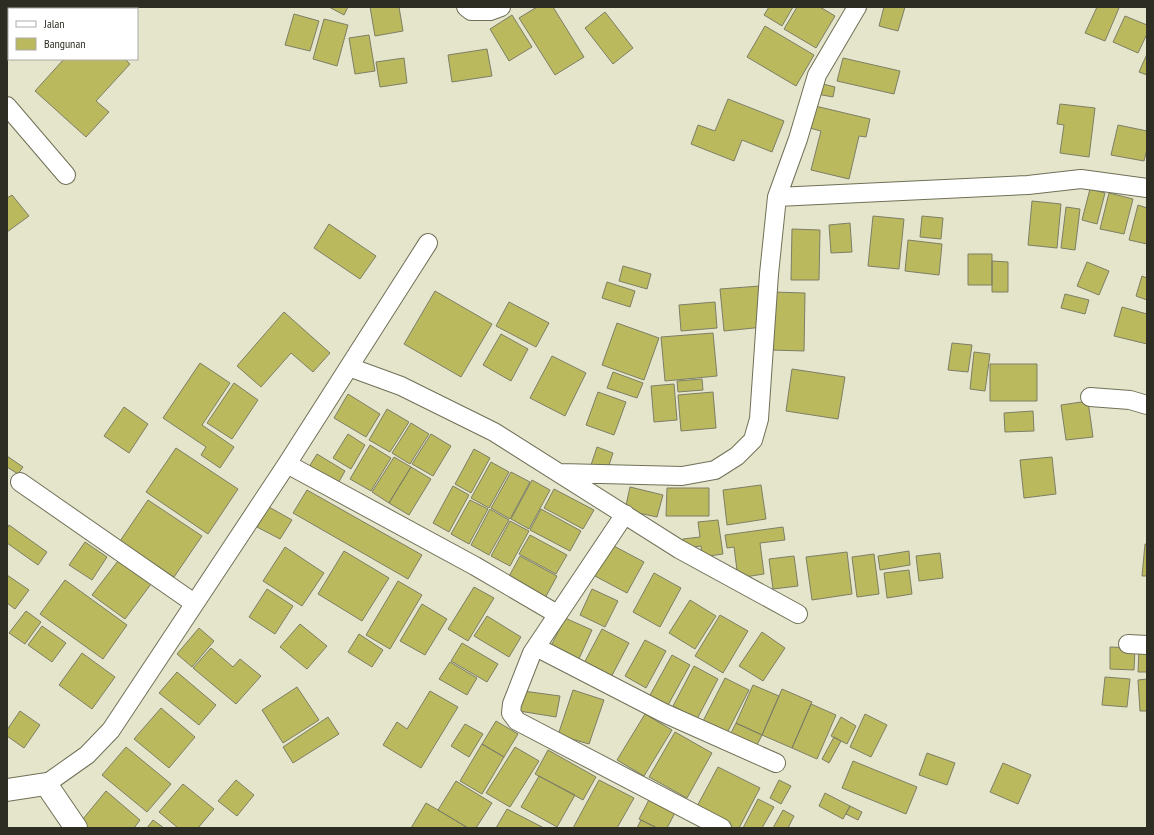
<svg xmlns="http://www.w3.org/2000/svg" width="1154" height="835" font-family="'PT Sans Narrow',sans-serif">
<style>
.building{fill:#bab95d;stroke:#7e7e66}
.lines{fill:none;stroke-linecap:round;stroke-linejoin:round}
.minor-casing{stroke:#707058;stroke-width:20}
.tertiary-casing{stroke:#707058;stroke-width:24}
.minor{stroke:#fff;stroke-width:18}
.tertiary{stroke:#fff;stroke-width:22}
</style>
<rect width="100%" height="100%" fill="#e4e5ca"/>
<path class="building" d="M22,7H52L54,9H21Z
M329,7H348L344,15Z
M370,7H399L403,31L375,36Z
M537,7H553L584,57L555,75L519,18Z
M769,7H793L782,26L764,15Z
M797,7H820L835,16L816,48L784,29Z
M884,7H905L898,31L879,26Z
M1097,7H1117L1119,8L1105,41L1085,33Z
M605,12L633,48L613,64L585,28Z
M294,14L319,21L310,51L285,45Z
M512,15L532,47L509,61L490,29Z
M1125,16L1147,25V34L1138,53L1113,42Z
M324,19L348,25L337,66L313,59Z
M765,26L814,55L796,86L747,57Z
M369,35L375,71L355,74L349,38Z
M487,49L492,76L452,82L448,55Z
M1147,54V75L1139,72Z
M404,58L407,83L380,87L376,62Z
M843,58L900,71L894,94L837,81Z
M64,59H125L130,64L96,101L109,112L86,137L35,91Z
M819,83L835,87L833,97L817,94Z
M728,99L784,121L772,152L742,140L734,161L691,144L698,125L715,131Z
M1060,104L1095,108L1089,157L1060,153L1064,125L1057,124Z
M811,105L870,119L866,137L859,136L849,179L811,170L821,131L806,127Z
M1118,125L1147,131V149L1144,161L1111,155Z
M1090,189L1105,193L1097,224L1082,220Z
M1109,193L1133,199L1124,234L1100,229Z
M12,195L29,216L7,232V198Z
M1032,201L1061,204L1057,248L1028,245Z
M1138,205L1147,208V244L1129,240Z
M1066,207L1080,209L1075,250L1061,248Z
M873,216L904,219L899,269L868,266Z
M922,216L943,218L941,239L920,237Z
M850,223L852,252L831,253L829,225Z
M329,224L376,256L360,279L314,248Z
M792,229L820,230L819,280H791Z
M908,240L942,244L939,275L905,271Z
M968,254H992V285H968Z
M992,261L1008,262V292H992Z
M1087,262L1109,271L1099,295L1077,286Z
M623,266L651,274L647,289L619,281Z
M1142,276L1147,278V300L1136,296Z
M607,282L635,291L630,307L602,298Z
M760,286L764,327L724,331L720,289Z
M435,291L492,324L461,377L404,344Z
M773,292L805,293L804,351L771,350Z
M1065,294L1089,300L1085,314L1061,308Z
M509,302L549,323L536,347L496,326Z
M715,302L717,328L681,331L679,305Z
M1122,307L1147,314V344L1114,336Z
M284,312L330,353L313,372L291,353L261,387L237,366Z
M617,323L659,338L644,380L602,365Z
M713,333L717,376L665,381L661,337Z
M501,334L528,349L511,381L483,365Z
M952,343L972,345L968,372L948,370Z
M974,352L990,354L985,391L970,389Z
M552,356L586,373L565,416L530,398Z
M200,363L230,383L202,425L234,447L220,468L201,455L206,447L163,418Z
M990,364H1037V401H990Z
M792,369L845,377L838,419L786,411Z
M613,372L643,383L637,398L607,388Z
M702,379L703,390L678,392L677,381Z
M234,383L258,400L232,439L207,423Z
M674,384L677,420L654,422L651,386Z
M598,392L626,402L614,435L586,425Z
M713,392L716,428L681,431L678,395Z
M348,394L380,414L366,437L334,418Z
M1088,401L1093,437L1066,440L1061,405Z
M124,407L148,424L129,453L104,436Z
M387,409L409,422L390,452L369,440Z
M1033,411L1034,431L1005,432L1004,413Z
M411,423L429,434L410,464L392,453Z
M348,434L365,445L351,469L333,458Z
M431,434L451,446L433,476L412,464Z
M370,445L391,458L371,491L350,479Z
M597,447L613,453L607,471L591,465Z
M176,448L238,489L208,534L146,492Z
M474,449L490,458L471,493L455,484Z
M317,454L345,471L336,487L307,470Z
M7,456L23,467L18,474L7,467Z
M394,457L411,467L389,503L372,492Z
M1052,457L1056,494L1024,498L1020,460Z
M491,462L509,472L489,508L471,498Z
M411,467L431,479L409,515L389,503Z
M511,472L530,482L510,519L491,508Z
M532,480L550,490L529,529L511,519Z
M761,485L766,519L727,525L723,490Z
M453,486L469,495L449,532L433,523Z
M630,487L663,495L657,517L625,510Z
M667,488H709V516H666Z
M554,489L594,510L583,529L544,508Z
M307,490L422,555L408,579L293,513Z
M148,500L202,536L174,577L120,541Z
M470,500L488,509L469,544L451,534Z
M269,507L292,520L280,539L257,527Z
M490,509L509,520L489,555L471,545Z
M541,509L581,531L570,551L530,530Z
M718,520L723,554L702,557L701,546L684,548L683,539L700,537L698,522Z
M510,521L529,531L510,566L491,556Z
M9,525L47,552L38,565L7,543V529Z
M783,527L785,540L760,543L764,574L738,578L734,547L727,548L725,535Z
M530,535L567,555L556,574L519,554Z
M85,542L107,557L92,580L69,565Z
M1145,544H1147V576H1142Z
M612,545L644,562L627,593L595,576Z
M285,547L324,573L302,606L263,581Z
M344,551L389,578L362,621L318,594Z
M909,551L910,565L880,570L878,556Z
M847,552L852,594L812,600L806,557Z
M940,553L943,578L919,581L916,556Z
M874,554L879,594L857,597L852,557Z
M520,556L557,576L544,600L507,580Z
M794,556L798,586L773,589L769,559Z
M121,557L154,580L125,619L92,595Z
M909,570L912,594L887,598L884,573Z
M654,573L681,588L660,627L633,612Z
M7,575L29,590L15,609L7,603Z
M65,580L127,625L103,659L40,614Z
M398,581L422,595L390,649L366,635Z
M474,587L494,598L468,641L448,629Z
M267,589L293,606L275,634L249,617Z
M592,589L618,601L605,627L580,615Z
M690,600L716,616L695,649L669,633Z
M422,604L447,619L425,655L400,641Z
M26,611L41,622L25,644L9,633Z
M720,615L748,631L723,673L695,656Z
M487,616L521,637L509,657L474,636Z
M565,618L592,630L578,661L550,648Z
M300,624L327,646L307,669L280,647Z
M42,626L66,643L52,662L28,645Z
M199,628L214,641L192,667L177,654Z
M602,629L629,643L609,681L582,667Z
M762,632L785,648L763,681L739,666Z
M359,634L383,650L372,667L348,652Z
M645,640L666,651L646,688L625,676Z
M462,643L498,664L487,682L451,661Z
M1110,647L1135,648L1134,670L1110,669Z
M211,648L233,667L240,659L261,676L236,704L193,668Z
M1139,649L1147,650V672H1138Z
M82,653L115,677L92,709L59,685Z
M672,655L690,665L667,707L649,697Z
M450,662L477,678L467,695L439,679Z
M694,666L718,679L697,719L673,706Z
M177,672L216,705L199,725L159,693Z
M1105,677L1130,679L1127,707L1102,705Z
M725,678L749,690L726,735L702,723Z
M1147,679V711H1140L1138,680Z
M753,685L779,696L762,735L736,723Z
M297,687L319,720L283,743L262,710Z
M782,689L812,702L792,748L762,735Z
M573,690L604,700L589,744L558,735Z
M430,691L458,707L421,768L383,745L397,722L407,729Z
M523,691L560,696L556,717L519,711Z
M811,704L836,715L817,759L792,748Z
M161,708L195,737L169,768L134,739Z
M20,711L40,725L24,748L7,736V730Z
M645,714L672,730L644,776L617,760Z
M865,714L887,725L871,757L850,747Z
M328,717L339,734L293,763L283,747Z
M841,717L856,726L847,744L831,736Z
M496,721L518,734L504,757L482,744Z
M736,723L762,735L756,747L730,735Z
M465,724L483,734L469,757L451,746Z
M675,732L712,753L687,798L649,777Z
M834,737L841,741L829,763L822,759Z
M482,744L504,757L482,794L460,781Z
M126,747L171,784L147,812L102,775Z
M515,747L539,761L510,807L486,793Z
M548,750L596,777L583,800L535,774Z
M927,753L955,763L947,785L919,775Z
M853,761L917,787L906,814L842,788Z
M1003,763L1031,775L1018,804L990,792Z
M718,767L760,788L739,828H729L695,810Z
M539,776L575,795L557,827L521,807Z
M236,780L254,795L237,816L218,801Z
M599,780L634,798L617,828H573Z
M779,780L791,786L781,804L770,798Z
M456,781L492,803L476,828H468L438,810Z
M183,784L214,809L198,828H178L159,812Z
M106,791L140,820L134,828H81L78,825Z
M825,793L850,806L843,819L819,806Z
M651,796L677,809L667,828H657L639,819Z
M758,799L774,807L762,828H743Z
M426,803L438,810L468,828H411Z
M850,806L862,812L858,820L846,814Z
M507,809L544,828H496Z
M783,810L794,816L788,828H773Z
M153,820L164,828H147Z
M641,820L657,828H637Z"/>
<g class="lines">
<defs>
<path id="minor" d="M466,7L471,11H490L501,7
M7,106L66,175
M777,197L1028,185L1081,179L1147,188
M349,367L401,386L494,432L679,549L798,614
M1090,397L1130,400L1147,405
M287,464L475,566L557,614
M560,473L682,476L715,470L737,456L753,440L759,419L769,274L777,197L798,139L817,75L857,7
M20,482L194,603
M625,514L532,653L512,704L511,713L517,721L722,828
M1128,644L1147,645
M536,647L664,713L776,763
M46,784L87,755L111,730L287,464L428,243"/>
<path id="tertiary" d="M7,790L46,784L76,828"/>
</defs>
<use href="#minor" class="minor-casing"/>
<use href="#tertiary" class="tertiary-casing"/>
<use href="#minor" class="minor"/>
<use href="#tertiary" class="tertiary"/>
</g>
<rect width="1154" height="835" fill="none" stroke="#2d2d23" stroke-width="16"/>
<rect x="8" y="8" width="130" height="52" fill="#ffffff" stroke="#ababa7"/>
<rect x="16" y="21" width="20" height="6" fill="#ffffff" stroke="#ababa7"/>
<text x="44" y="28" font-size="12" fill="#2d2d23">Jalan</text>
<rect x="16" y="38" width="20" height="12" fill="#bab95d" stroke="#ababa7"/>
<text x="44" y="48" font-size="12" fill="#2d2d23">Bangunan</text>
</svg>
